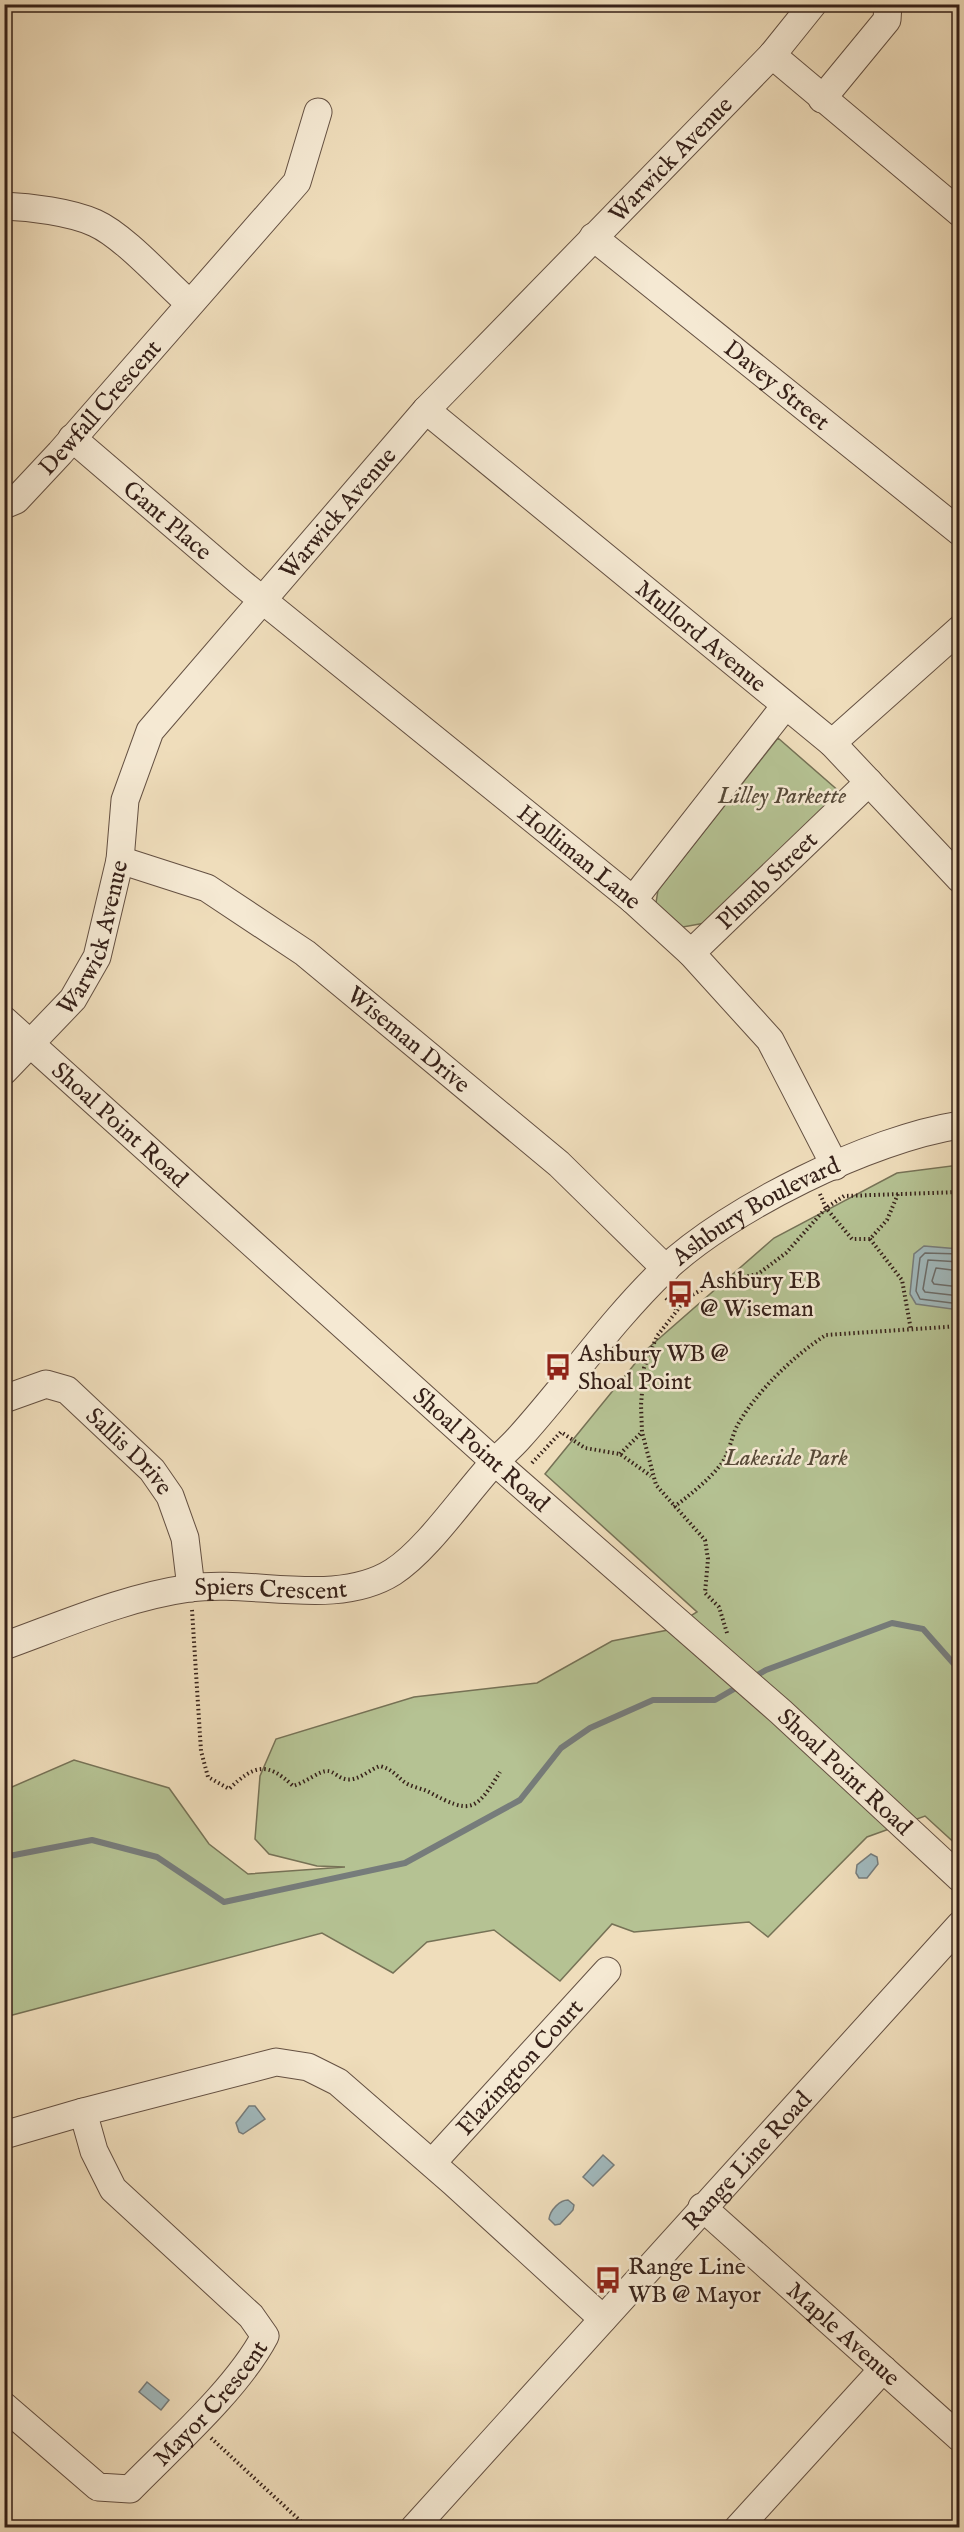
<svg xmlns="http://www.w3.org/2000/svg" width="964" height="2532" font-family="'IM FELL English',serif">
<style>
.green{fill:#b5c293;stroke:#767256;stroke-width:1.5}
.water{fill:#a0b8bc;stroke:#767c7b;stroke-width:1.5}
.lines{fill:none;stroke-linecap:round;stroke-linejoin:round}
.shore{stroke:#6b6c6a;stroke-width:1.5}
.stream{stroke:#767c7b;stroke-width:6}
.minor-casing{stroke:#645042;stroke-width:29}
.path{stroke:#362119;stroke-width:4;stroke-dasharray:1.5 3;stroke-linecap:butt}
.minor{stroke:#f5e9d3;stroke-width:27}
.labels{text-anchor:middle;stroke-width:5;stroke-linejoin:round;paint-order:stroke}
.street-label{font-size:24px;fill:#362119;stroke:#f5e9d3}
.park-label{font-size:24px;font-style:italic;fill:#564938;stroke:#f5e9d3}
.poi-label{font-size:24px;fill:#362119;stroke:#f5e9d3;text-anchor:start}
</style>
<rect width="100%" height="100%" fill="#efddbb"/>
<filter id="stains"><feTurbulence type="fractalNoise" baseFrequency=".00333" numOctaves="4"/><feColorMatrix values="0 0 0 0 .2 0 0 0 0 .09 0 0 0 0 .02 0 0 0 .5 -.17"/></filter>
<radialGradient id="worn" r=".72"><stop offset=".6" stop-color="#630" stop-opacity="0"/><stop offset="1" stop-color="#630" stop-opacity=".3"/></radialGradient>
<path class="green" d="M778,738L841,793L705,923L683,927L656,903L658,890Z
M959,1165V1847L925,1816L867,1837L768,1937L749,1922L634,1932L612,1924L560,1981L494,1930L427,1942L393,1973L322,1933L5,2017V1790L74,1760L169,1788L209,1844L248,1874L345,1867L317,1866L269,1854L255,1839L260,1776L276,1739L414,1697L537,1683L612,1641L668,1630L697,1612L545,1474L646,1350L774,1238L897,1173Z"/>
<path class="water" d="M924,1246L959,1249V1310L916,1304L910,1294L914,1254Z
M871,1854L877,1857L878,1864L867,1878H859L856,1873L857,1865Z
M249,2106H255L265,2119L243,2134L239,2132L236,2123Z
M603,2155L614,2165L593,2186L583,2177Z
M568,2200L574,2205L573,2210L560,2224L555,2225L549,2219C550,2210 560,2200 568,2200Z
M147,2382L169,2400L161,2410L139,2392Z"/>
<g class="lines">
<path class="shore" d="M960,1254L925,1253L920,1258L916,1291L920,1299L960,1304
M960,1262L928,1260L923,1289L925,1292L960,1296
M960,1271L936,1268L932,1281L934,1284L960,1287"/>
<path class="stream" d="M752,1678L766,1670L892,1623L923,1629L954,1664L960,1666
M4,1857L92,1840L157,1857L224,1902L405,1863L520,1800L561,1748L590,1728L653,1700H715L741,1685"/>
<defs>
<g id="minor">
<path d="M772,55L960,213"/>
<path d="M822,99L887,20L888,4"/>
<path d="M4,206C30,207 71,212 95,223C124,236 164,281 189,303"/>
<path id="s1" d="M593,237L960,532"/>
<path id="s2" d="M426,410L832,743L960,879"/>
<path id="s3" d="M72,438L239,581L633,900L691,953L770,1040L835,1166"/>
<path id="s4" d="M4,505L16,500L60,453L297,182L318,112"/>
<path d="M832,743L960,629"/>
<path id="s5" d="M120,860L207,888L305,953L559,1164L666,1269"/>
<path d="M633,900L785,706"/>
<path id="s6" d="M691,953L869,782"/>
<path id="s7" d="M4,1020L495,1462L781,1712L960,1878"/>
<path id="s8" d="M4,1071L73,999L97,957L120,860L125,800L150,731L426,410L772,55L813,4"/>
<path id="s9" d="M4,1399L46,1384L67,1390L152,1470L170,1496L185,1538L191,1588"/>
<path id="s10" d="M4,1646C65,1624 126,1597 190,1588C253,1579 336,1608 393,1572C426,1551 462,1498 490,1467C499,1457 509,1449 518,1439C568,1384 610,1322 664,1270C730,1208 870,1139 960,1125"/>
<path d="M4,2135L83,2112L276,2062L308,2067L338,2082L453,2182L603,2319"/>
<path id="s11" d="M432,2163L607,1971"/>
<path id="s12" d="M702,2207L960,2438"/>
<path id="s13" d="M4,2406L98,2487L130,2489C172,2446 237,2389 265,2336L251,2316L113,2189L94,2151L83,2112"/>
<path id="s14" d="M414,2528L960,1925"/>
<path d="M738,2528L883,2369"/>
</g>
</defs>
<use href="#minor" class="minor-casing"/>
<path class="path" d="M820,1194L826,1208L852,1239H870L887,1220L898,1194
M870,1239L902,1280L911,1330
M666,1298L676,1309
M620,1454L642,1432
M532,1463L561,1432L585,1448L620,1454L651,1476
M674,1507C691,1494 709,1480 722,1463C729,1452 731,1440 736,1428C753,1395 794,1355 826,1335L960,1326
M192,1610L201,1751L208,1777L229,1789C254,1765 267,1761 293,1786C305,1783 320,1770 328,1771C333,1771 339,1778 345,1779C357,1782 369,1770 380,1766C391,1769 395,1774 403,1781C410,1787 421,1788 429,1792C471,1815 476,1811 500,1772
M727,1633L719,1607L705,1593L708,1559L705,1540L656,1485L642,1432L641,1405L644,1368L657,1336L687,1298L712,1284L758,1274L786,1253L826,1208L844,1196L960,1192
M211,2438L308,2528"/>
<use href="#minor" class="minor"/>
</g>
<defs>
<symbol id="bus-bare" viewBox="-9 -9 18 18"><path d="M-5-6H5V4H4V6H2V4H-2V6H-4V4H-5ZM-3.5-4V0h7V-4ZM-3.5 1.2v1.5H-2V1.2ZM2 1.2v1.5H3.5V1.2Z" fill="#8f2418" stroke="#f5e9d3" stroke-width="2.5" paint-order="stroke"/></symbol>
</defs>
<g fill-rule="evenodd">
<use href="#bus-bare" x="661" y="1275" width="38" height="38"/>
<use href="#bus-bare" x="539" y="1348" width="38" height="38"/>
<use href="#bus-bare" x="589" y="2261" width="38" height="38"/>
</g>
<g class="labels">
<g class="street-label">
<text dy="8" stroke="none"><textPath href="#s8" startOffset="1155">Warwick Avenue</textPath></text>
<text dy="8" stroke="none"><textPath href="#s1" startOffset="236">Davey Street</textPath></text>
<text dy="8" stroke="none"><textPath href="#s4" startOffset="138">Dewfall Crescent</textPath></text>
<text dy="8" stroke="none"><textPath href="#s8" startOffset="669">Warwick Avenue</textPath></text>
<text dy="8" stroke="none"><textPath href="#s3" startOffset="126">Gant Place</textPath></text>
<text dy="8" stroke="none"><textPath href="#s2" startOffset="356">Mullord Avenue</textPath></text>
<text dy="8" stroke="none"><textPath href="#s3" startOffset="658">Holliman Lane</textPath></text>
<text dy="8" stroke="none"><textPath href="#s6" startOffset="105">Plumb Street</textPath></text>
<text dy="8" stroke="none"><textPath href="#s8" startOffset="165">Warwick Avenue</textPath></text>
<text dy="8" stroke="none"><textPath href="#s5" startOffset="344">Wiseman Drive</textPath></text>
<text dy="8" stroke="none"><textPath href="#s7" startOffset="156">Shoal Point Road</textPath></text>
<text dy="8" stroke="none"><textPath href="#s10" startOffset="918">Ashbury Boulevard</textPath></text>
<text dy="8" stroke="none"><textPath href="#s7" startOffset="642">Shoal Point Road</textPath></text>
<text dy="8" stroke="none"><textPath href="#s9" startOffset="154">Sallis Drive</textPath></text>
<text dy="8" stroke="none"><textPath href="#s10" startOffset="276">Spiers Crescent</textPath></text>
<text dy="8" stroke="none"><textPath href="#s7" startOffset="1128">Shoal Point Road</textPath></text>
<text dy="8" stroke="none"><textPath href="#s11" startOffset="130">Flazington Court</textPath></text>
<text dy="8" stroke="none"><textPath href="#s14" startOffset="496">Range Line Road</textPath></text>
<text dy="8" stroke="none"><textPath href="#s12" startOffset="190">Maple Avenue</textPath></text>
<text dy="8" stroke="none"><textPath href="#s13" startOffset="274">Mayor Crescent</textPath></text>
</g>
<g class="park-label">
<text x="782" y="803">Lilley Parkette</text>
<text x="786" y="1465">Lakeside Park</text>
</g>
<g class="poi-label">
<text x="700" y="1288">Ashbury EB<tspan x="700" dy="28">@ Wiseman</tspan></text>
<text x="578" y="1361">Ashbury WB @<tspan x="578" dy="28">Shoal Point</tspan></text>
<text x="628" y="2274">Range Line<tspan x="628" dy="28">WB @ Mayor</tspan></text>
</g>
</g>
<rect width="964" height="2532" fill="none" stroke="#efddbb" stroke-width="24"/>
<rect x="6" y="6" width="952" height="2520" fill="none" stroke="#362119" stroke-width="3"/>
<rect x="12" y="12" width="940" height="2508" fill="none" stroke="#362119" stroke-width="1.5"/>
<rect width="100%" height="100%" filter="url(#stains)"/>
<rect width="100%" height="100%" fill="url(#worn)"/>
</svg>
